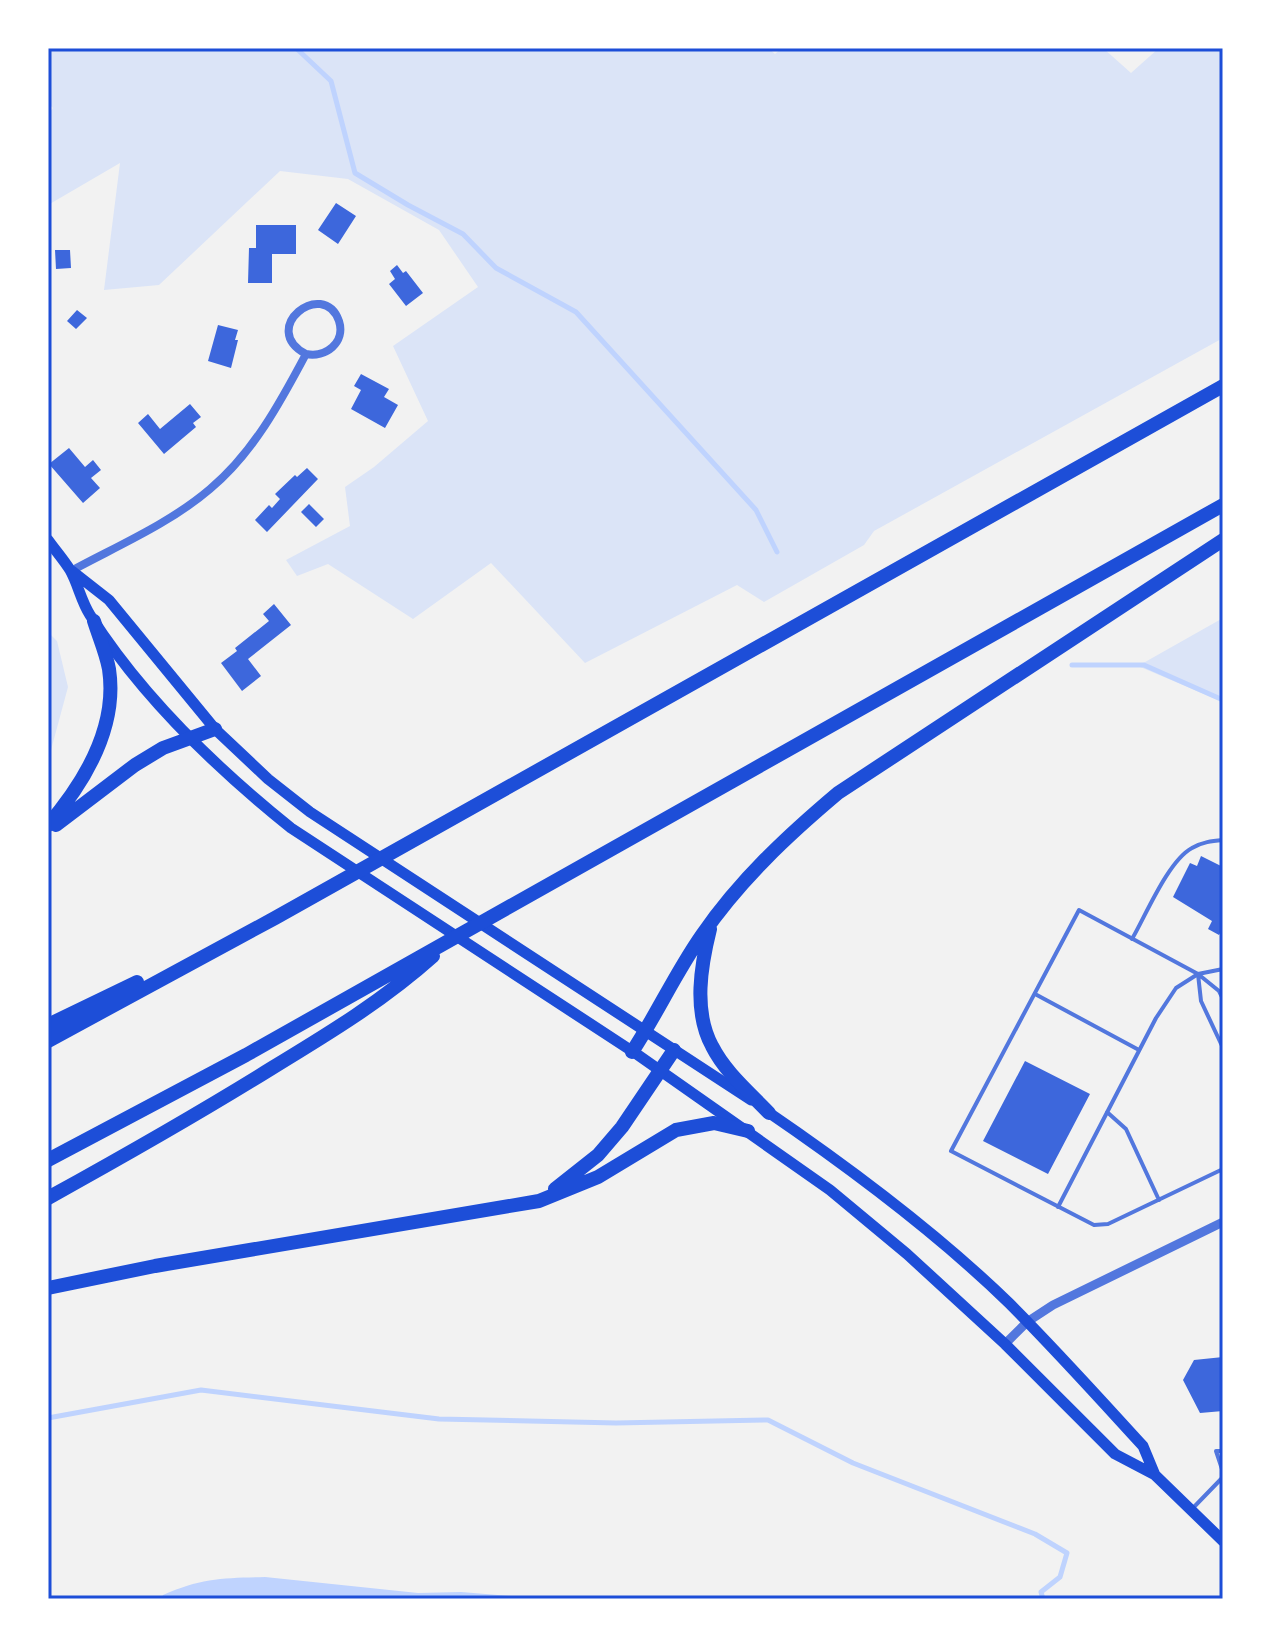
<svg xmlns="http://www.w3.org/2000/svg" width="1271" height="1647" font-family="Arial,sans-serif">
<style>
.green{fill:#dbe4f7}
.water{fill:#bfd3fe}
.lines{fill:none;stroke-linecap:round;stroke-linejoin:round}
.stream{stroke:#bfd3fe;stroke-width:5}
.building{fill:#3d67dc}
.service{stroke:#5277de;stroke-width:4}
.minor{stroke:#5277de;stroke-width:8}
.tertiary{stroke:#5277de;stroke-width:9}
.secondary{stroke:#1d4ed8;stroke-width:11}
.motorway{stroke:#1d4ed8;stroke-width:14}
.neatline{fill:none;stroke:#1d4ed8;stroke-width:3}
</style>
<rect width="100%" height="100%" fill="#f2f2f2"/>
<path class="green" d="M48,48H768L775,54L782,48H1103L1131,73L1159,48H1223V338L874,531L864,545L764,602L737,585L585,663L491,563L413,619L328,564L297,576L286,560L350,526L345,487L374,467L428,421L393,346L478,287L439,230L348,179L280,171L159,285L104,290L120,163L48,205V115L53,108L48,103Z
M1223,618V702L1138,666Z
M48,632L57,641L68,687L48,761Z"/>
<path class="water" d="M265,1577L418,1593L461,1592L548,1599H161L163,1595C201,1578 224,1578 265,1577Z"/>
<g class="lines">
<path class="stream" d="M296,48L331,81L355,173L408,205L463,234L496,268L576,312L756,510L777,552
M1072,665H1144L1223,700
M48,1418L201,1390L439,1419L616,1423L768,1420L853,1463L1035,1534L1067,1553L1060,1577L1041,1592L1043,1599"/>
</g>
<path class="building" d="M336,203L356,216L338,244L318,230Z
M256,225H296V254H272V283H248L249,248H256Z
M55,250H70L71,268L56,269Z
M397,265L403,273L406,271L423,293L406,306L389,284L395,279L390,271Z
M77,310L87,318L76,329L67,321Z
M218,325L238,330L235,340H238L231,368L208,361Z
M361,374L389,389L384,397L398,405L385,428L351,409L361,390L354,386Z
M190,404L201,417L193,423L196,427L164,454L138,423L148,414L160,429Z
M69,448L85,467L93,460L101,470L91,478L100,488L83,503L49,464Z
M307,468L318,479L267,532L255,520L269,505L272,508L280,499L275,494L295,475L297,477Z
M309,504L324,519L316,527L301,512Z
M274,604L291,625L248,659L261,676L242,691L221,663L237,651L235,648L269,621L263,614Z
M1201,856L1223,867V928L1219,935L1208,929L1212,921L1173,897L1190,863L1197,866Z
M1025,1061L1090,1094L1048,1174L983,1141Z
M1223,1357V1411L1200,1413L1183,1380L1194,1360Z"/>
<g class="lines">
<path class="service" d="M1132,939C1146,915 1168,861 1192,848C1202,842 1212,841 1223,840
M1198,974L1079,910L951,1151L1094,1225L1108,1224L1223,1169
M1035,994L1139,1050
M1223,999L1219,991L1198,974L1201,1001L1223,1048
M1107,1112L1126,1129L1159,1200
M1058,1207L1156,1018L1176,988L1198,974L1223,969
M1223,1451H1216L1223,1472
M1192,1509L1223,1477"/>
<path class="minor" d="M71,571C117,546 169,524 210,489C253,453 280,403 306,354C325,358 346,343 339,321C323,277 258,329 306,354"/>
<path class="tertiary" d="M1005,1344L1027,1322L1053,1305L1223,1222"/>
<path class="secondary" d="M48,540C55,550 64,560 70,570C78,584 81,601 90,615C142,697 215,767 291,828L638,1055L830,1190L907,1254L1005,1344L1115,1454L1155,1475L1223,1541
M72,571L109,600L215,729L268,779L310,812L751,1100
M765,1110C850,1168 935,1231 1009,1303C1055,1349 1099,1398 1143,1446L1155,1475"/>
<path class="motorway" d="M48,825C84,783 118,728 109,669C106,653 99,637 94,621
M56,825L135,765L163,748L215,729
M710,929C701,965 693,1011 712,1046C725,1072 749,1092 769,1113
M48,1025L137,982
M48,1041L275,918L1223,386
M632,1052C657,1014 676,972 702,935C740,880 787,836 838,793L1223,540
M48,1160L246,1055L1223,505
M555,1189L598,1155L622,1127L674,1050
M48,1198C124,1156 198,1114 272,1068C328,1034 384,1000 433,956
M48,1288L155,1266L539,1201L598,1177L676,1130L714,1123L748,1131"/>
</g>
<rect width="1271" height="1647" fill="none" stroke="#ffffff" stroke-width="100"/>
<rect x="50" y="50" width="1171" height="1547" class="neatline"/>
</svg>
